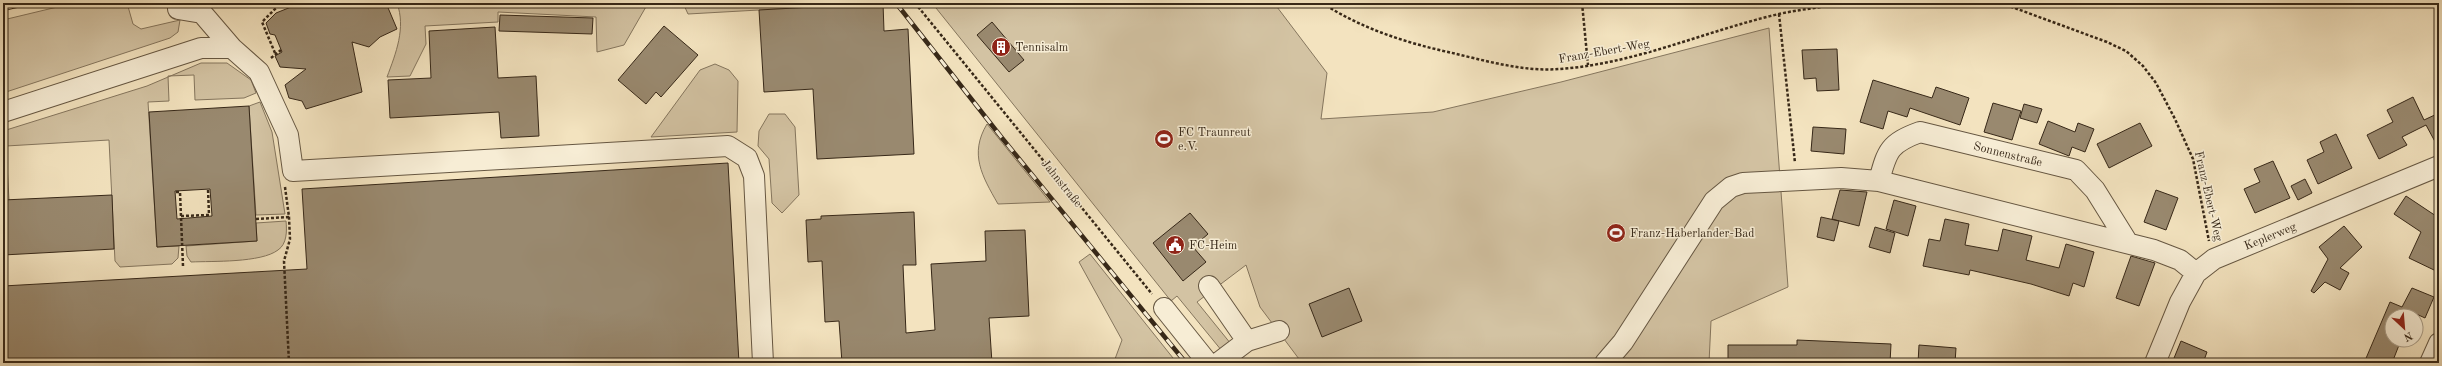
<svg xmlns="http://www.w3.org/2000/svg" width="2442" height="366" font-family="'Old Standard TT',serif">
<style>
.green{fill:#d3c3a3;stroke:#85765e}
.building{fill:#99896f;stroke:#372818;fill-rule:evenodd}
.lines{fill:none;stroke-linecap:round;stroke-linejoin:round}
.minor-casing{stroke:#665742;stroke-width:22}
.path{stroke:#372818;stroke-width:2.5;stroke-dasharray:3 2;stroke-linecap:butt}
.minor{stroke:#f7edd5;stroke-width:20}
.rail-casing{stroke:#372818;stroke-width:4.5}
.rail{stroke:#f7edd5;stroke-width:3;stroke-dasharray:9;stroke-linecap:butt}
.labels{text-anchor:middle;stroke-width:3;stroke-linejoin:round;paint-order:stroke}
.poi-label{font-size:12px;fill:#372818;stroke:#f7edd5;text-anchor:start}
.street-label{font-size:12px;fill:#372818;stroke:#f7edd5}
</style>
<rect width="100%" height="100%" fill="#f3e3bf"/>
<filter id="stains"><feTurbulence type="fractalNoise" baseFrequency=".005" numOctaves="4"/><feColorMatrix values="0 0 0 0 .2 0 0 0 0 .09 0 0 0 0 .02 0 0 0 .5 -.17"/></filter>
<radialGradient id="worn" r=".72"><stop offset=".6" stop-color="#630" stop-opacity="0"/><stop offset="1" stop-color="#630" stop-opacity=".3"/></radialGradient>
<path class="green" d="M74,3H127L133,24L141,29L180,20L178,32L170,38L3,93V20Z
M397,3H657L647,5L624,45L597,52L596,17L498,12V22L425,26L426,44L410,76L387,77C396,53 406,28 397,3Z
M683,3H883L688,14Z
M932,3H1274L1327,73L1321,119L1433,112L1561,82L1769,28L1788,287L1711,321L1709,363H1302L1260,307L1246,265L1197,302L1231,344L1222,351L1177,296L1171,301Z
M201,63H227L251,80L256,93L244,98L195,100L194,75L168,76L169,101L148,102L157,247L179,246L178,258L172,264L120,267L115,261L109,140L6,146L9,200H3V131L147,86Z
M715,64L729,70L738,81L737,132L651,137L700,70Z
M260,102L272,132L285,214L256,215L249,106Z
M769,114H785L795,127L799,195L782,213L772,203L769,159L758,146L759,131Z
M987,124L1050,202L998,204C982,176 969,154 987,124Z
M286,221C287,231 287,244 278,250C261,263 212,261 191,262L187,256L186,246L257,241L256,223Z
M1090,254L1177,363H1123L1115,359L1122,340L1079,262Z"/>
<path class="building" d="M301,3H386L397,29L380,37L369,47L352,42L362,92L306,109L302,101L289,98L285,85L306,69L280,67L275,56L282,52L275,35L270,34L266,23L276,13Z
M883,3L884,31L908,29L914,154L817,159L813,89L764,92L759,10Z
M500,15L593,18L592,34L499,31Z
M992,22L1024,60L1009,72L977,35Z
M664,26L698,55L661,97L656,92L646,104L618,80Z
M495,27L498,78L536,76L539,136L501,138L499,112L390,118L388,80L431,78L429,31Z
M1837,49L1839,90L1817,91L1816,78L1804,79L1802,50Z
M1873,80L1932,98L1936,87L1969,98L1960,125L1910,108L1907,117L1888,111L1883,129L1860,122Z
M2413,97L2424,120L2439,113V149L2426,125L2402,137L2407,145L2379,159L2367,135L2393,122L2387,110Z
M1993,103L2021,111L2012,140L1984,132Z
M2024,104L2042,109L2037,123L2020,118Z
M249,106L257,241L157,247L149,112ZM210,189L212,216L177,219L175,191Z
M2048,121L2075,132L2078,123L2094,129L2085,152L2072,147L2069,156L2039,144Z
M2140,123L2152,146L2109,168L2097,144Z
M1813,127L1846,129L1844,154L1811,151Z
M2336,134L2352,168L2318,184L2307,160L2324,152L2320,142Z
M2273,161L2290,198L2255,213L2244,189L2260,182L2254,169Z
M728,163L739,363H3V286L307,269L302,189Z
M2305,179L2312,193L2298,200L2291,186Z
M1840,190L1867,192L1859,226L1832,219Z
M2156,190L2178,198L2166,230L2144,222Z
M112,195L114,249L3,255V200Z
M2406,196L2439,218V260L2434,270L2409,258L2421,232L2394,214Z
M1894,200L1916,206L1908,236L1886,229Z
M914,212L916,265H903L906,333L935,330L931,264L986,261L985,231L1025,230L1029,316L989,318L992,363H842L839,321L825,322L822,261L808,262L806,220L821,219V216Z
M1190,213L1208,234L1193,247L1206,262L1183,281L1153,243Z
M1821,217L1839,221L1834,241L1817,237Z
M1945,219L1969,224L1965,245L1998,251L2003,229L2032,236L2026,260L2059,268L2066,244L2094,252L2084,287L2073,283L2069,296L2031,284L1970,270L1969,275L1923,266L1929,239L1940,241Z
M2344,226L2362,247L2340,268L2349,273L2340,290L2325,282L2314,293L2311,291L2328,259L2319,247Z
M1875,227L1895,233L1890,253L1869,247Z
M2131,256L2155,263L2139,306L2116,298Z
M1349,288L1362,321L1322,337L1309,304Z
M2412,288L2434,297L2425,318L2412,312L2411,316H2392V340H2401L2392,363H2364L2390,302L2402,307Z
M1797,340L1891,344L1890,363H1728V345H1797Z
M2181,341L2207,352L2203,363H2172Z
M1919,345L1956,348L1955,363H1918Z"/>
<g class="lines">
<defs>
<path id="minor" d="M178,9L202,13L232,48L259,72L288,135L293,171L728,146L747,158L754,176L763,363
M3,112L201,48H232
M1879,181C1887,150 1890,143 1920,132L2076,170L2095,190L2128,243
M1209,286L1247,341
M1164,308L1208,363
M1218,363L1247,341L1279,331
M1605,363L1623,342L1714,201L1731,187L1743,183L1841,178L1879,181L2154,250L2180,260L2196,273
M2155,363L2180,302L2196,273L2214,259L2439,166
M2430,363L2439,343"/>
</defs>
<use href="#minor" class="minor-casing"/>
<path class="path" d="M915,3L1152,294
M1322,3C1361,28 1403,42 1448,52C1483,60 1523,72 1559,69C1635,64 1705,31 1779,14C1801,9 1825,7 1847,3
M1582,3L1588,65
M2001,3L2107,42L2126,51L2143,66L2156,83L2175,119L2193,159L2209,241
M1779,14L1795,163
M275,53L262,22L277,7L287,3
M271,58L281,50
M285,187L289,217L290,239L284,261L289,363
M176,192H180L183,266
M181,216L209,215L208,189
M256,219L289,217"/>
<use href="#minor" class="minor"/>
<defs>
<path id="rail" d="M896,3L1002,138L1186,363
M3,9L28,3"/>
</defs>
<use href="#rail" class="rail-casing"/>
<use href="#rail" class="rail"/>
</g>
<defs>
<symbol id="building-disc" viewBox="-11 -11 22 22"><circle r="9.5" fill="#8f2418" stroke="#f7edd5"/><path d="M-4-6H4V6H1V3H-1V6H-4ZM-2.5-4.3h1.7v1.8h-1.7ZM.8-4.3h1.7v1.8H.8ZM-2.5-1h1.7V.8h-1.7ZM.8-1h1.7V.8H.8Z" fill="#fff"/></symbol>
<symbol id="stadium-disc" viewBox="-11 -11 22 22"><circle r="9.5" fill="#8f2418" stroke="#f7edd5"/><path d="M0-5a6.5 5 0 1 0 0 10a6.5 5 0 1 0 0-10ZM-3.5-1.8h7v3.6h-7Z" fill="#fff"/></symbol>
<symbol id="civic-disc" viewBox="-11 -11 22 22"><circle r="9.5" fill="#8f2418" stroke="#f7edd5"/><path d="M-.6-6.5H3V-4.5H.6V-3L4-1V1h2V6H-6V1h2V-1L-.6-3ZM-1.2 2.5V6h2.4V2.5Z" fill="#fff"/></symbol>
</defs>
<g fill-rule="evenodd">
<use href="#building-disc" x="990" y="36" width="22" height="22"/>
<use href="#stadium-disc" x="1153" y="128" width="22" height="22"/>
<use href="#stadium-disc" x="1605" y="222" width="22" height="22"/>
<use href="#civic-disc" x="1164" y="234" width="22" height="22"/>
</g>
<g class="labels">
<g class="poi-label">
<text x="1015" y="51">Tennisalm</text>
<text x="1178" y="136">FC Traunreut<tspan x="1178" dy="14">e.V.</tspan></text>
<text x="1630" y="237">Franz-Haberlander-Bad</text>
<text x="1189" y="249">FC-Heim</text>
</g>
<g class="street-label">
<text transform="translate(1604 51) rotate(-10)" y="4">Franz-Ebert-Weg</text>
<text transform="translate(2008 154) rotate(14)" y="4">Sonnenstraße</text>
<text transform="translate(1062 183) rotate(51)" y="4">Jahnstraße</text>
<text transform="translate(2209 196) rotate(77)" y="4">Franz-Ebert-Weg</text>
<text transform="translate(2270 236) rotate(-22)" y="4">Keplerweg</text>
</g>
</g>
<rect width="2442" height="366" fill="none" stroke="#f3e3bf" stroke-width="16"/>
<rect x="4" y="4" width="2434" height="358" fill="none" stroke="#372818" stroke-width="2"/>
<rect x="8" y="8" width="2426" height="350" fill="none" stroke="#372818"/>
<g transform="translate(2404 328) rotate(154)"><circle r="19" fill="#f7edd5" stroke="#aa9e89"/>
<path d="M0-3L7 15L0 10L-7 15Z" fill="#8f2418"/>
<text y="-6" font-size="11" font-weight="bold" text-anchor="middle" fill="#372818">N</text>
</g>
<rect width="100%" height="100%" filter="url(#stains)"/>
<rect width="100%" height="100%" fill="url(#worn)"/>
</svg>
